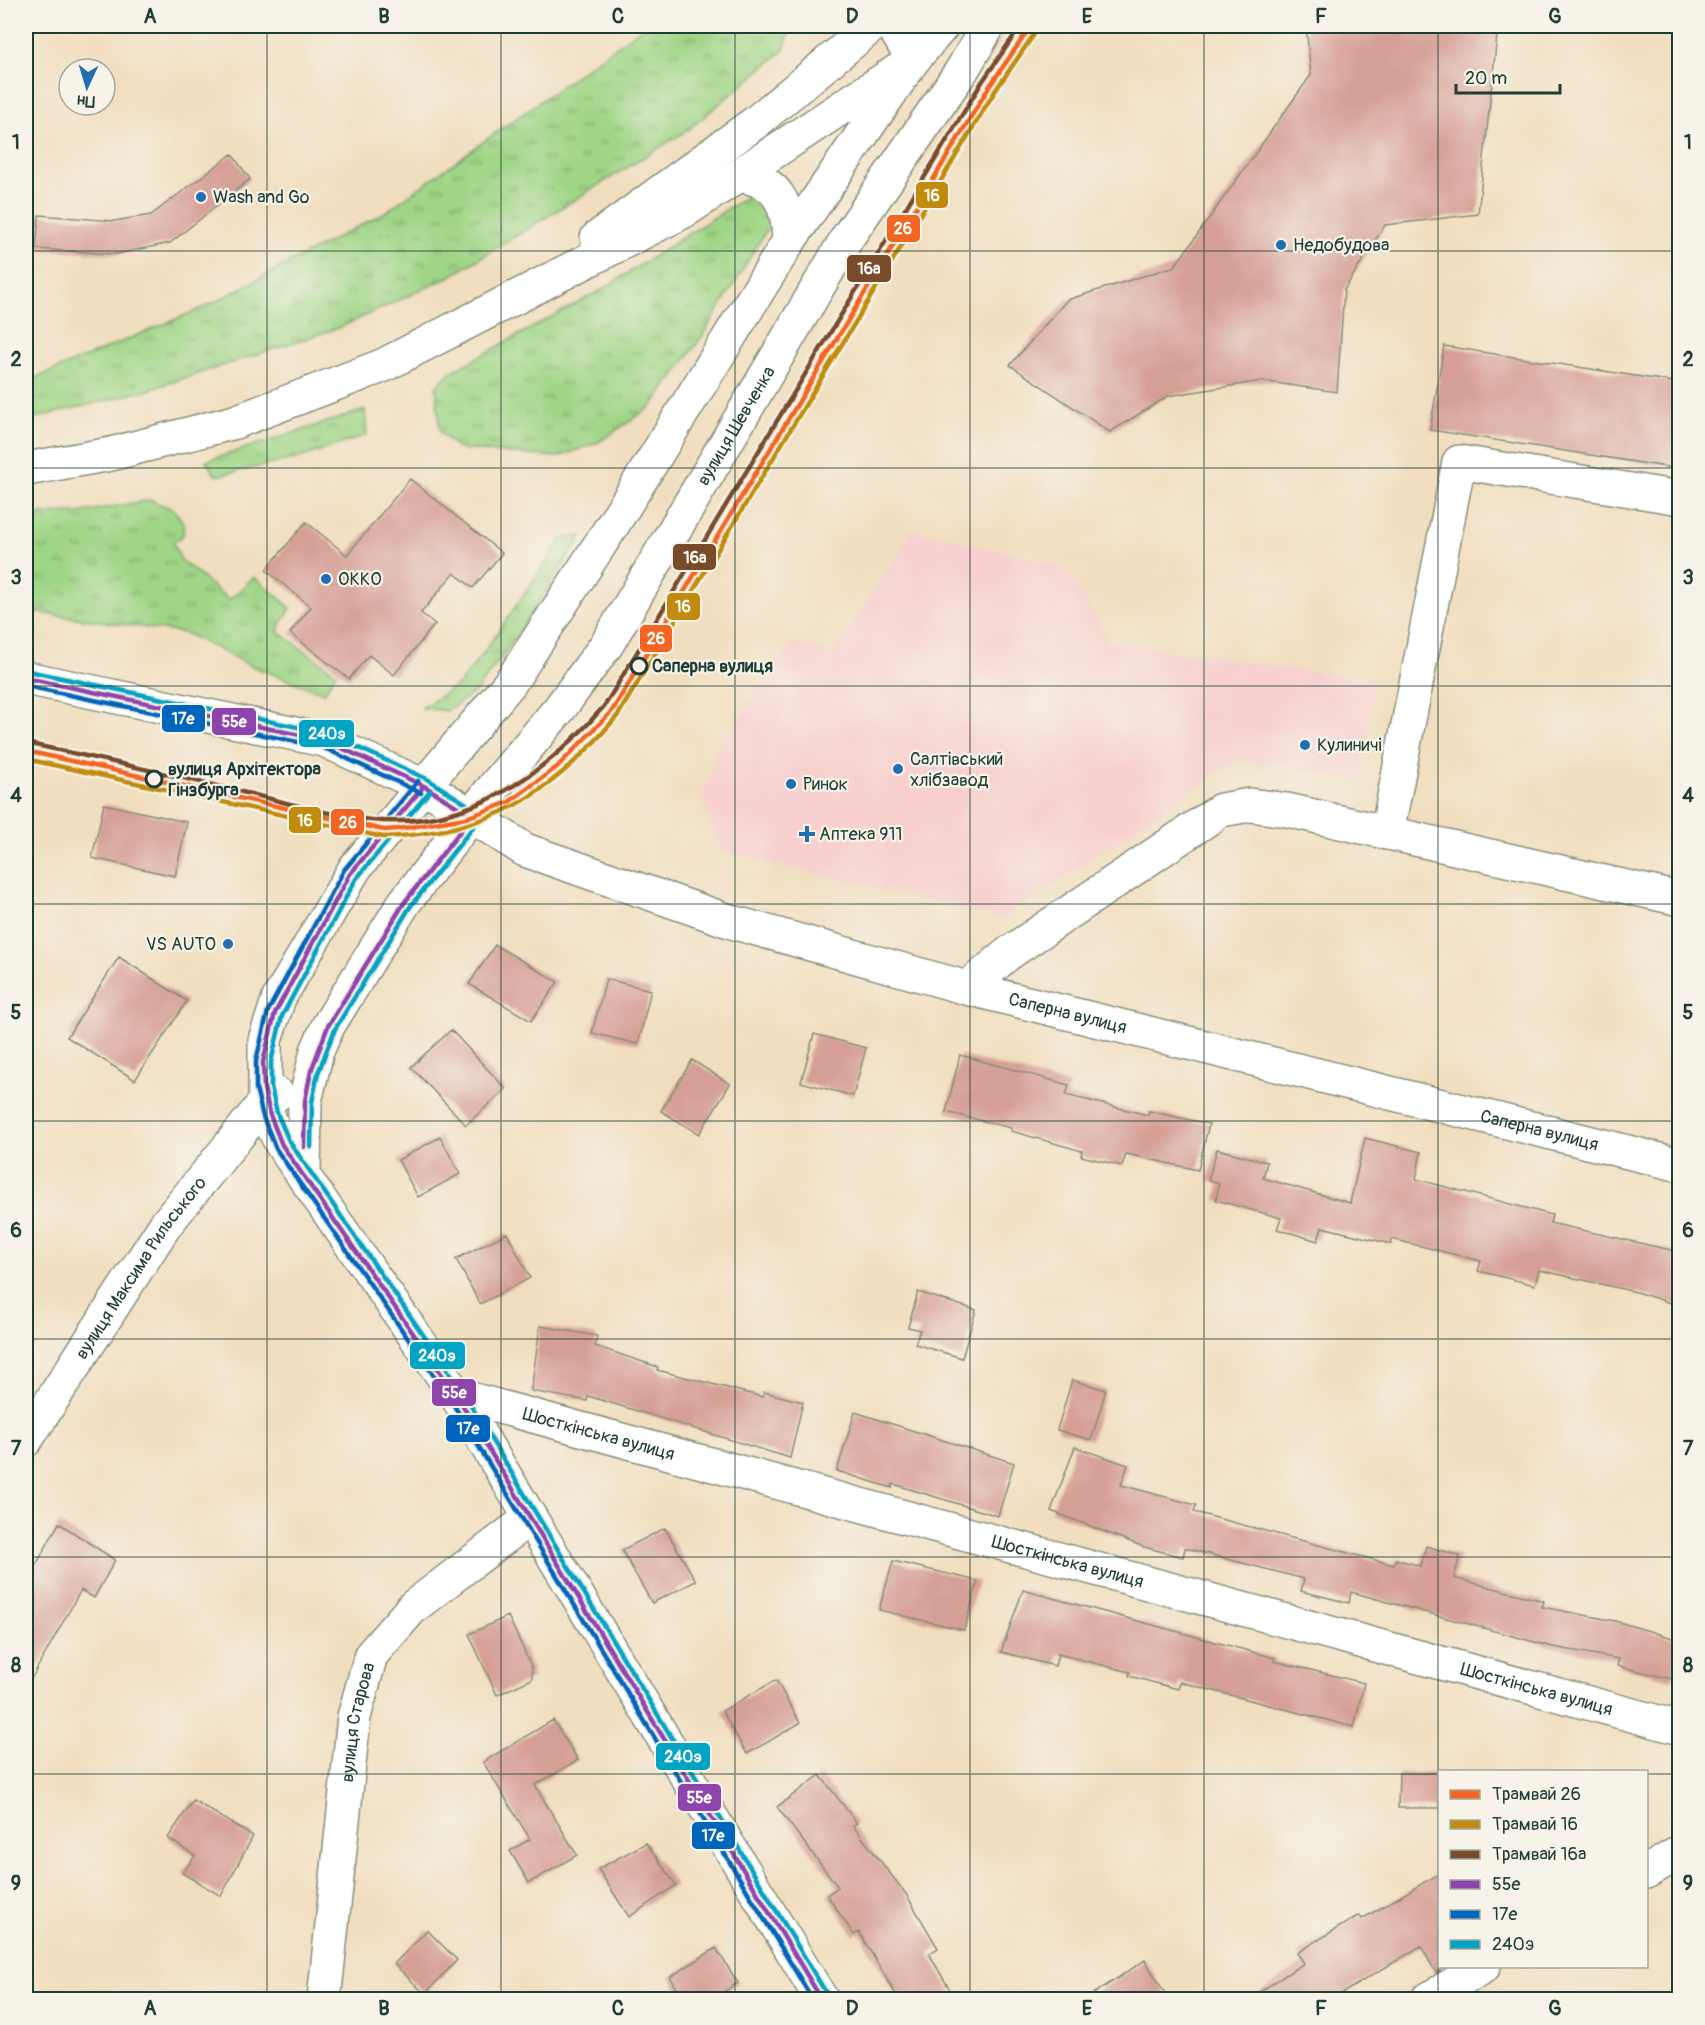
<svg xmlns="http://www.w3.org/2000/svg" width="1705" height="2025" font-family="Pangolin,sans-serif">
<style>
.built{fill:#f7d0cf}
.grass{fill:url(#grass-tufts);stroke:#5f895d;stroke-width:1.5}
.building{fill:#d69f95}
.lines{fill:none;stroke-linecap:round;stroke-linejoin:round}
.minor-casing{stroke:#888e7a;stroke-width:36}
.major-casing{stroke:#888e7a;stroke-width:36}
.minor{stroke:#fff;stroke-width:33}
.major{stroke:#fff;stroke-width:33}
.bus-1-casing{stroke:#f7f3e8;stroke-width:9}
.bus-2-casing{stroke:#f7f3e8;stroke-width:9}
.bus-3-casing{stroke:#f7f3e8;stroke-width:9}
.bus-1{stroke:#8e44ad;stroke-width:4.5}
.bus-2{stroke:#0065bd;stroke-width:4.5}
.bus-3{stroke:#02a4c6;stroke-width:4.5}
.tram-1-casing{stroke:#f7f3e8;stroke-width:9}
.tram-2-casing{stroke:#f7f3e8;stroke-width:9}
.tram-3-casing{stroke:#f7f3e8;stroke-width:9}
.tram-1{stroke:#f26522;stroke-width:4.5}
.tram-2{stroke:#c18c0d;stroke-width:4.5}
.tram-3{stroke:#7a4b2a;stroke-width:4.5}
.grid{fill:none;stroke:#1f3d34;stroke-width:1.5;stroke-opacity:0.55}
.poi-dot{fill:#1f6fb2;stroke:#f7f3e8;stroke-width:2}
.stop-dot{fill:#f7f3e8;stroke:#1f3d34;stroke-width:3}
.labels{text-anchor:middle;stroke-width:4.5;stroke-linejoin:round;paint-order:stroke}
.poi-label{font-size:18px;fill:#1f3d34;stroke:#f7f3e8;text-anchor:start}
.street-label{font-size:18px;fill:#1f3d34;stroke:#f7f3e8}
.stop-label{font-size:18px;font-weight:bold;fill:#1f3d34;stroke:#f7f3e8;text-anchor:start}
.line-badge{stroke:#f7f3e8;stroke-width:2}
.badge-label{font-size:16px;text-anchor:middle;font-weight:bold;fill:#fff}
.neatline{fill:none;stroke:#1f3d34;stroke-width:2}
.grid-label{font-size:20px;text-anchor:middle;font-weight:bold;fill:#1f3d34}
</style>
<defs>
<pattern id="grass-tufts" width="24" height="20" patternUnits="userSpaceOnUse" patternTransform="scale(1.5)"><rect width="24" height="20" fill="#9fd586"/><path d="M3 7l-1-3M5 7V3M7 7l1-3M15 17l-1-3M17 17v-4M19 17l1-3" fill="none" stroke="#81ae6e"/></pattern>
</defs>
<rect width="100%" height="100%" fill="#f7f3e8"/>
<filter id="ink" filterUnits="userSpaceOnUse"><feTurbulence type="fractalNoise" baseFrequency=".0167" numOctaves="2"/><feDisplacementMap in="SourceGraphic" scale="12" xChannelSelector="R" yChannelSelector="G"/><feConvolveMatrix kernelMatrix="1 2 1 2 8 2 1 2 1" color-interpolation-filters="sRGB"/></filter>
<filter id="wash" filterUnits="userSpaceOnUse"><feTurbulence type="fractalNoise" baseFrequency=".008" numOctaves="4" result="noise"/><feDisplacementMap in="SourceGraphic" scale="24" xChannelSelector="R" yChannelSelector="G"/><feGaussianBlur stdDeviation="1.35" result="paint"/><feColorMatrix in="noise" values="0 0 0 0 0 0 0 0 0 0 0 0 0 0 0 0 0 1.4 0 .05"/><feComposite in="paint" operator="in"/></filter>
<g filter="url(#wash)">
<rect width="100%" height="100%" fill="#f1debf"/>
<path class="built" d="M913,528L1065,568L1109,642L1374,680L1360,780L1238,759L1003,918L722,851L701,801L719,747L793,642L834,655Z"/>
<path class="grass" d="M645,26H792L783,51L688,130L451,276L341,327L145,391L26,420V382L205,307L384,213Z
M749,195L774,218L703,335L652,406L599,442L558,457L458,449L440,432L436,387L449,373L603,289Z
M365,410L367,435L299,458L216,476L206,461Z
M150,500L173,509L184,523L183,535L173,543L181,560L229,600L254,577L291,608L277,631L336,673L324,693L256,668L185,633L26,611V514L78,513Z
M582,536L512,643L476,691L447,711L422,708L459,684L485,651L562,539Z"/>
<g id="blocks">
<path class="building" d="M1306,26H1498L1478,214L1385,225L1344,290L1337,392L1262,381L1168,396L1110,432L1010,365L1067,300L1175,266L1311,75Z
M232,154L250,179L170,243L117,254L36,249L39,215L114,221L151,215Z
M1444,346L1680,383V469L1430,430Z
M410,479L502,553L473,588L454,573L421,613L435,624L394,675L369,655L349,679L290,633L311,607L266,570L306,522L347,555Z
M104,804L187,822L175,876L92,858Z
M495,945L558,982L531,1021L469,984Z
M119,957L187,1001L135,1080L67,1037Z
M606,979L651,990L638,1044L592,1033Z
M451,1030L506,1089L466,1125L411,1067Z
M814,1034L866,1048L853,1096L801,1082Z
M960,1055L1069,1085L1066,1095L1148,1115L1149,1111L1209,1124L1198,1170L1126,1154L1122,1166L1081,1156L1082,1151L1011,1131V1128L946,1112Z
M692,1060L730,1084L699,1134L661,1111Z
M440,1137L460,1174L418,1197L398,1160Z
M1365,1138L1421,1152L1416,1179L1552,1215L1550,1223L1680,1252V1306L1636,1292L1539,1270L1535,1285L1478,1271L1481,1261L1392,1239L1391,1244L1322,1227L1318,1241L1277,1229L1281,1218L1216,1200L1219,1183L1208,1180L1217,1149L1267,1162L1263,1178L1350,1203Z
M507,1233L530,1278L480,1304L456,1259Z
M918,1292L976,1310L962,1358L915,1344L920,1330L908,1327Z
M540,1326L597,1336L595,1346L658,1367L657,1370L763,1397L764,1392L803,1402L790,1458L588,1396L587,1401L531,1391Z
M1072,1380L1106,1390L1091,1440L1057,1430Z
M855,1412L1014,1463L998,1516L893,1484L892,1488L837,1471Z
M1075,1447L1128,1465L1121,1485L1196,1505L1194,1512L1394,1565L1396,1559L1420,1566L1426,1546L1460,1556L1454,1578L1544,1601L1542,1607L1615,1621L1680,1640L1672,1679L1617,1666L1619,1659L1553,1647L1351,1592L1349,1603L1301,1591L1304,1579L1185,1548L1183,1557L1144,1547L1051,1511Z
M59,1523L115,1560L94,1598L81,1590L26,1688V1583Z
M665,1528L696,1581L652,1603L622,1550Z
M893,1561L978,1581L964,1630L879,1610Z
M1023,1590L1275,1658L1274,1661L1364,1683L1354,1727L1180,1682L1178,1689L1129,1676L1130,1672L1058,1654L1055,1666L1001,1652Z
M508,1616L532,1668V1679L497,1695L469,1634Z
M776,1680L800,1723L747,1754L722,1711Z
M553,1720L578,1760L535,1785L577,1855L529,1883L510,1851L530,1839L483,1762Z
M1399,1773H1440V1808H1398Z
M820,1775L857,1823L853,1826L906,1894L938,1948L929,1954L956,2000H899L859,1932L854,1935L827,1895L838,1887L777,1807Z
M193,1800L253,1836L221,1896L182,1873L195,1856L168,1838Z
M646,1843L676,1885L629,1917L598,1869Z
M1440,1873V1971L1436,1973L1421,1946L1331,2000H1247L1304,1963L1297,1953L1359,1915L1362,1919Z
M427,1930L457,1960L425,1994L394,1964Z
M716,1948L738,1983L711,2000H684L670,1977Z
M1145,1960L1169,2000H1084Z"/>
</g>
</g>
<g filter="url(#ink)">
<use href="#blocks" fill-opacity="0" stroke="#888e7a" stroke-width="1.5"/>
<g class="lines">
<defs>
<g id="minor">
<path d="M893,26L913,60"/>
<path id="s1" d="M472,816L525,850L732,922L967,988L1680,1165"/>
<path d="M1387,833L1459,462L1680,498"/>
<path d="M967,988L1009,953L1221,810L1250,805L1287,810L1680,899"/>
<path id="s2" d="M456,1395L1680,1728"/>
<path d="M1646,1872L1680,1852"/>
<path id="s3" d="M324,2000L354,1717L371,1655L413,1607L530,1518"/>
<path d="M1427,2000L1484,1966"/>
</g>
<g id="major">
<path d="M741,176C779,181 788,205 789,241"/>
<path d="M597,238L756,122L872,26"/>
<path d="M26,469L111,454L235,422L382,366L686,210L897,71"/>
<path d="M26,678L324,740L424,786L472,816"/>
<path id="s4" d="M304,1177L305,1101L317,1051L328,1026L404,903L489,793L560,708L607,644L847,238L962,70L988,26"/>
<path id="s5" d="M26,1440L166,1224L265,1102L277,1094"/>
<path d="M822,2000L456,1395L282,1145L270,1121L265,1102V1040L279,998L355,868L510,683L612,526L789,241L913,60L942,26"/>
</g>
</defs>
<use href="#minor" class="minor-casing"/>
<use href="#major" class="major-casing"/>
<use href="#minor" class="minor"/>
<use href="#major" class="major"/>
<defs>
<path id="bus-1" d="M26,678L324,740L424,786L472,816L404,903L328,1026L311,1071L305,1101L304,1147
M424,786L350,874L275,1013L263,1062L264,1088L270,1115L282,1145L456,1395L822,2000"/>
<path id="bus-2" d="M26,686L322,747L421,793
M418,781L344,870L268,1011L256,1061V1088L263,1117L276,1149L450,1399L813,2000"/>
<path id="bus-3" d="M28,671L326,733L427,779L479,812L478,821L410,907L335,1029L318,1073L312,1102L311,1147
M430,791L356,879L282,1016L271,1062V1087L277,1113L289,1141L462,1391L828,1996"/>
</defs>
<use href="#bus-1" class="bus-1-casing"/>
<use href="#bus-2" class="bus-2-casing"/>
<use href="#bus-3" class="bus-3-casing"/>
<use href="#bus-1" class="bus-1"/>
<use href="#bus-2" class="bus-2"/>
<use href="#bus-3" class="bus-3"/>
<defs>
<path id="tram-1" d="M26,751L384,830L398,829L466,818L509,802L557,767L612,711L989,87L1031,26"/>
<path id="tram-2" d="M26,759L383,837C490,833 551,796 618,715L995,91L1037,30"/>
<path id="tram-3" d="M26,743C96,758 168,774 238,791C282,801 326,815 371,820C468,830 545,775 605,705L982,82L1018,30"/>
</defs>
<use href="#tram-1" class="tram-1-casing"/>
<use href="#tram-2" class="tram-2-casing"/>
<use href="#tram-3" class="tram-3-casing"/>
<use href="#tram-1" class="tram-1"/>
<use href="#tram-2" class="tram-2"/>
<use href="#tram-3" class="tram-3"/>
</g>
</g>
<path class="grid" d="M267,26V2000M501,26V2000M735,26V2000M970,26V2000M1204,26V2000M1438,26V2000M26,251H1680M26,468H1680M26,686H1680M26,904H1680M26,1121H1680M26,1339H1680M26,1557H1680M26,1774H1440M1646,1774H1680"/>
<g class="poi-dot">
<circle cx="201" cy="197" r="6"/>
<circle cx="1281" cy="245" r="6"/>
<circle cx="326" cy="579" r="6"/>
<circle cx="1305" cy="745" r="6"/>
<circle cx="898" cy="769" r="6"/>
<circle cx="791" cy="784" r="6"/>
<path d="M804 825h6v6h6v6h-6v6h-6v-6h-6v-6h6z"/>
<circle cx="228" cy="944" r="6"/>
</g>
<g class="stop-dot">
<circle cx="639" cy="666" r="8"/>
<circle cx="154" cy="779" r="8"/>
</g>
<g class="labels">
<g class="poi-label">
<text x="213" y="203">Wash and Go</text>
<text x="1293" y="251">Недобудова</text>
<text x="338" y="585">ОККО</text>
<text x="1317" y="751">Кулиничі</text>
<text x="910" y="765">Салтівський<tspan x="910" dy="21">хлібзавод</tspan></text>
<text x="803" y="790">Ринок</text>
<text x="819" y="840">Аптека 911</text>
<text x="216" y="950" text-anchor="end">VS AUTO</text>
</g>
<g class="street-label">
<text dy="6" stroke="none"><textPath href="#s4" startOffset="882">вулиця Шевченка</textPath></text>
<text dy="6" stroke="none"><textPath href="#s1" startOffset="630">Саперна вулиця</textPath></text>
<text dy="6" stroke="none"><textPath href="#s1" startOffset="1116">Саперна вулиця</textPath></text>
<text dy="6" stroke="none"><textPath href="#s5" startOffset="207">вулиця Максима Рильського</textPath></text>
<text dy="6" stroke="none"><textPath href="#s2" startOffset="148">Шосткінська вулиця</textPath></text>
<text dy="6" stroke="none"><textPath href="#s2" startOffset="634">Шосткінська вулиця</textPath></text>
<text dy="6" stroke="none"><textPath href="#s2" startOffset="1120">Шосткінська вулиця</textPath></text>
<text dy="6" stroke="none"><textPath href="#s3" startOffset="280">вулиця Старова</textPath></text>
</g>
<g class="stop-label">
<text x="652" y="672">Саперна вулиця</text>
<text x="168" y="775">вулиця Архітектора<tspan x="168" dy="21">Гінзбурга</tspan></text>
</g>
</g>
<g class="line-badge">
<rect x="915" y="181" width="34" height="28" rx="6" fill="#c18c0d"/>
<rect x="886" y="214" width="35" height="29" rx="6" fill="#f26522"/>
<rect x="846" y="254" width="46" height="29" rx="6" fill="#7a4b2a"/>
<rect x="672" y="543" width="45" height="28" rx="6" fill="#7a4b2a"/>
<rect x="666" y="592" width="35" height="29" rx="6" fill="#c18c0d"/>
<rect x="639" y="624" width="34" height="29" rx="6" fill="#f26522"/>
<rect x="161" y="704" width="45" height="29" rx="6" fill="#0065bd"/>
<rect x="211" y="707" width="46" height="29" rx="6" fill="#8e44ad"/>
<rect x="298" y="719" width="57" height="29" rx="6" fill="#02a4c6"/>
<rect x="288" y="806" width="34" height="28" rx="6" fill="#c18c0d"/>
<rect x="330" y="808" width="35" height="28" rx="6" fill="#f26522"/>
<rect x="409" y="1341" width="57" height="29" rx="6" fill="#02a4c6"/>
<rect x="431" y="1378" width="46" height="29" rx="6" fill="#8e44ad"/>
<rect x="445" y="1414" width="46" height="29" rx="6" fill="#0065bd"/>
<rect x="655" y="1742" width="56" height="29" rx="6" fill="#02a4c6"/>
<rect x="677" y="1783" width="45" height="29" rx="6" fill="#8e44ad"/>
<rect x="691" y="1821" width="45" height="29" rx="6" fill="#0065bd"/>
</g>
<g class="badge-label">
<text x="932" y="201">16</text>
<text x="903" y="234">26</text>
<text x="869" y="274">16a</text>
<text x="695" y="563">16a</text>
<text x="683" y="612">16</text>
<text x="656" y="644">26</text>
<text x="183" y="724">17е</text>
<text x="234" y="727">55е</text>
<text x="327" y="739">240э</text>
<text x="305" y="826">16</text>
<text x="348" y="828">26</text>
<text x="437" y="1361">240э</text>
<text x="454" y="1398">55е</text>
<text x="468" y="1434">17е</text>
<text x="683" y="1762">240э</text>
<text x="699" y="1803">55е</text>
<text x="713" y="1841">17е</text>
</g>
<rect width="1705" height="2025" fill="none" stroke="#f7f3e8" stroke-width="66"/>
<rect x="1438" y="1770" width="210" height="198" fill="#f7f3e8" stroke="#a1aaa0" stroke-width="1.5"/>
<rect x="1450" y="1790" width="30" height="9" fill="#f26522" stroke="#a1aaa0" stroke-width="1.5"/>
<text x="1492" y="1800" font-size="18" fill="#1f3d34">Трамвай 26</text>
<rect x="1450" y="1820" width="30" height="9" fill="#c18c0d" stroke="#a1aaa0" stroke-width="1.5"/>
<text x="1492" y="1830" font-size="18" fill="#1f3d34">Трамвай 16</text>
<rect x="1450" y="1850" width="30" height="9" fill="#7a4b2a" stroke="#a1aaa0" stroke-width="1.5"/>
<text x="1492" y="1860" font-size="18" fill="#1f3d34">Трамвай 16a</text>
<rect x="1450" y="1880" width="30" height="9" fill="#8e44ad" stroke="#a1aaa0" stroke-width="1.5"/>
<text x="1492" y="1890" font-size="18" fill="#1f3d34">55е</text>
<rect x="1450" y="1910" width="30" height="9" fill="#0065bd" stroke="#a1aaa0" stroke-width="1.5"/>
<text x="1492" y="1920" font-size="18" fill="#1f3d34">17е</text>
<rect x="1450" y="1940" width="30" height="9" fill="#02a4c6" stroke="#a1aaa0" stroke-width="1.5"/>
<text x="1492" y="1950" font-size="18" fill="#1f3d34">240э</text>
<g transform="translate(87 87) rotate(184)"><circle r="28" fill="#f7f3e8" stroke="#a1aaa0" stroke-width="1.5"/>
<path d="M0-4.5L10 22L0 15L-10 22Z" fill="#1f6fb2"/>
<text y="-9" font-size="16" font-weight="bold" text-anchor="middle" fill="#1f3d34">Пн</text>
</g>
<path d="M1456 84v9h104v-9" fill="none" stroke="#1f3d34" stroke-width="3"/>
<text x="1465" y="84" font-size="18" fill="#1f3d34" stroke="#f7f3e8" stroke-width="4.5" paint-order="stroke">20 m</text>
<rect x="33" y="33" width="1639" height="1959" class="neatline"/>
<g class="grid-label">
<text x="150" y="23">A</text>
<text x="384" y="23">B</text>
<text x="618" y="23">C</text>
<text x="852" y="23">D</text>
<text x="1087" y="23">E</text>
<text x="1321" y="23">F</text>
<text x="1555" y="23">G</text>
<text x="16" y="149">1</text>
<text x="1688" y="149">1</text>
<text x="16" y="366">2</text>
<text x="1688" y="366">2</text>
<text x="16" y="584">3</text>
<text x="1688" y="584">3</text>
<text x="16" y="802">4</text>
<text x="1688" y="802">4</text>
<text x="16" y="1019">5</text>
<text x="1688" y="1019">5</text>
<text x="16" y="1237">6</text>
<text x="1688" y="1237">6</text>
<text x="16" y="1455">7</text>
<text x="1688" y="1455">7</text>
<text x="16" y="1672">8</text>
<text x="1688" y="1672">8</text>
<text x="16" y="1890">9</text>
<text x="1688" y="1890">9</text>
<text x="150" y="2015">A</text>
<text x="384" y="2015">B</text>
<text x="618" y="2015">C</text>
<text x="852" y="2015">D</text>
<text x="1087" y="2015">E</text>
<text x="1321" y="2015">F</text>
<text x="1555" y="2015">G</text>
</g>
</svg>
